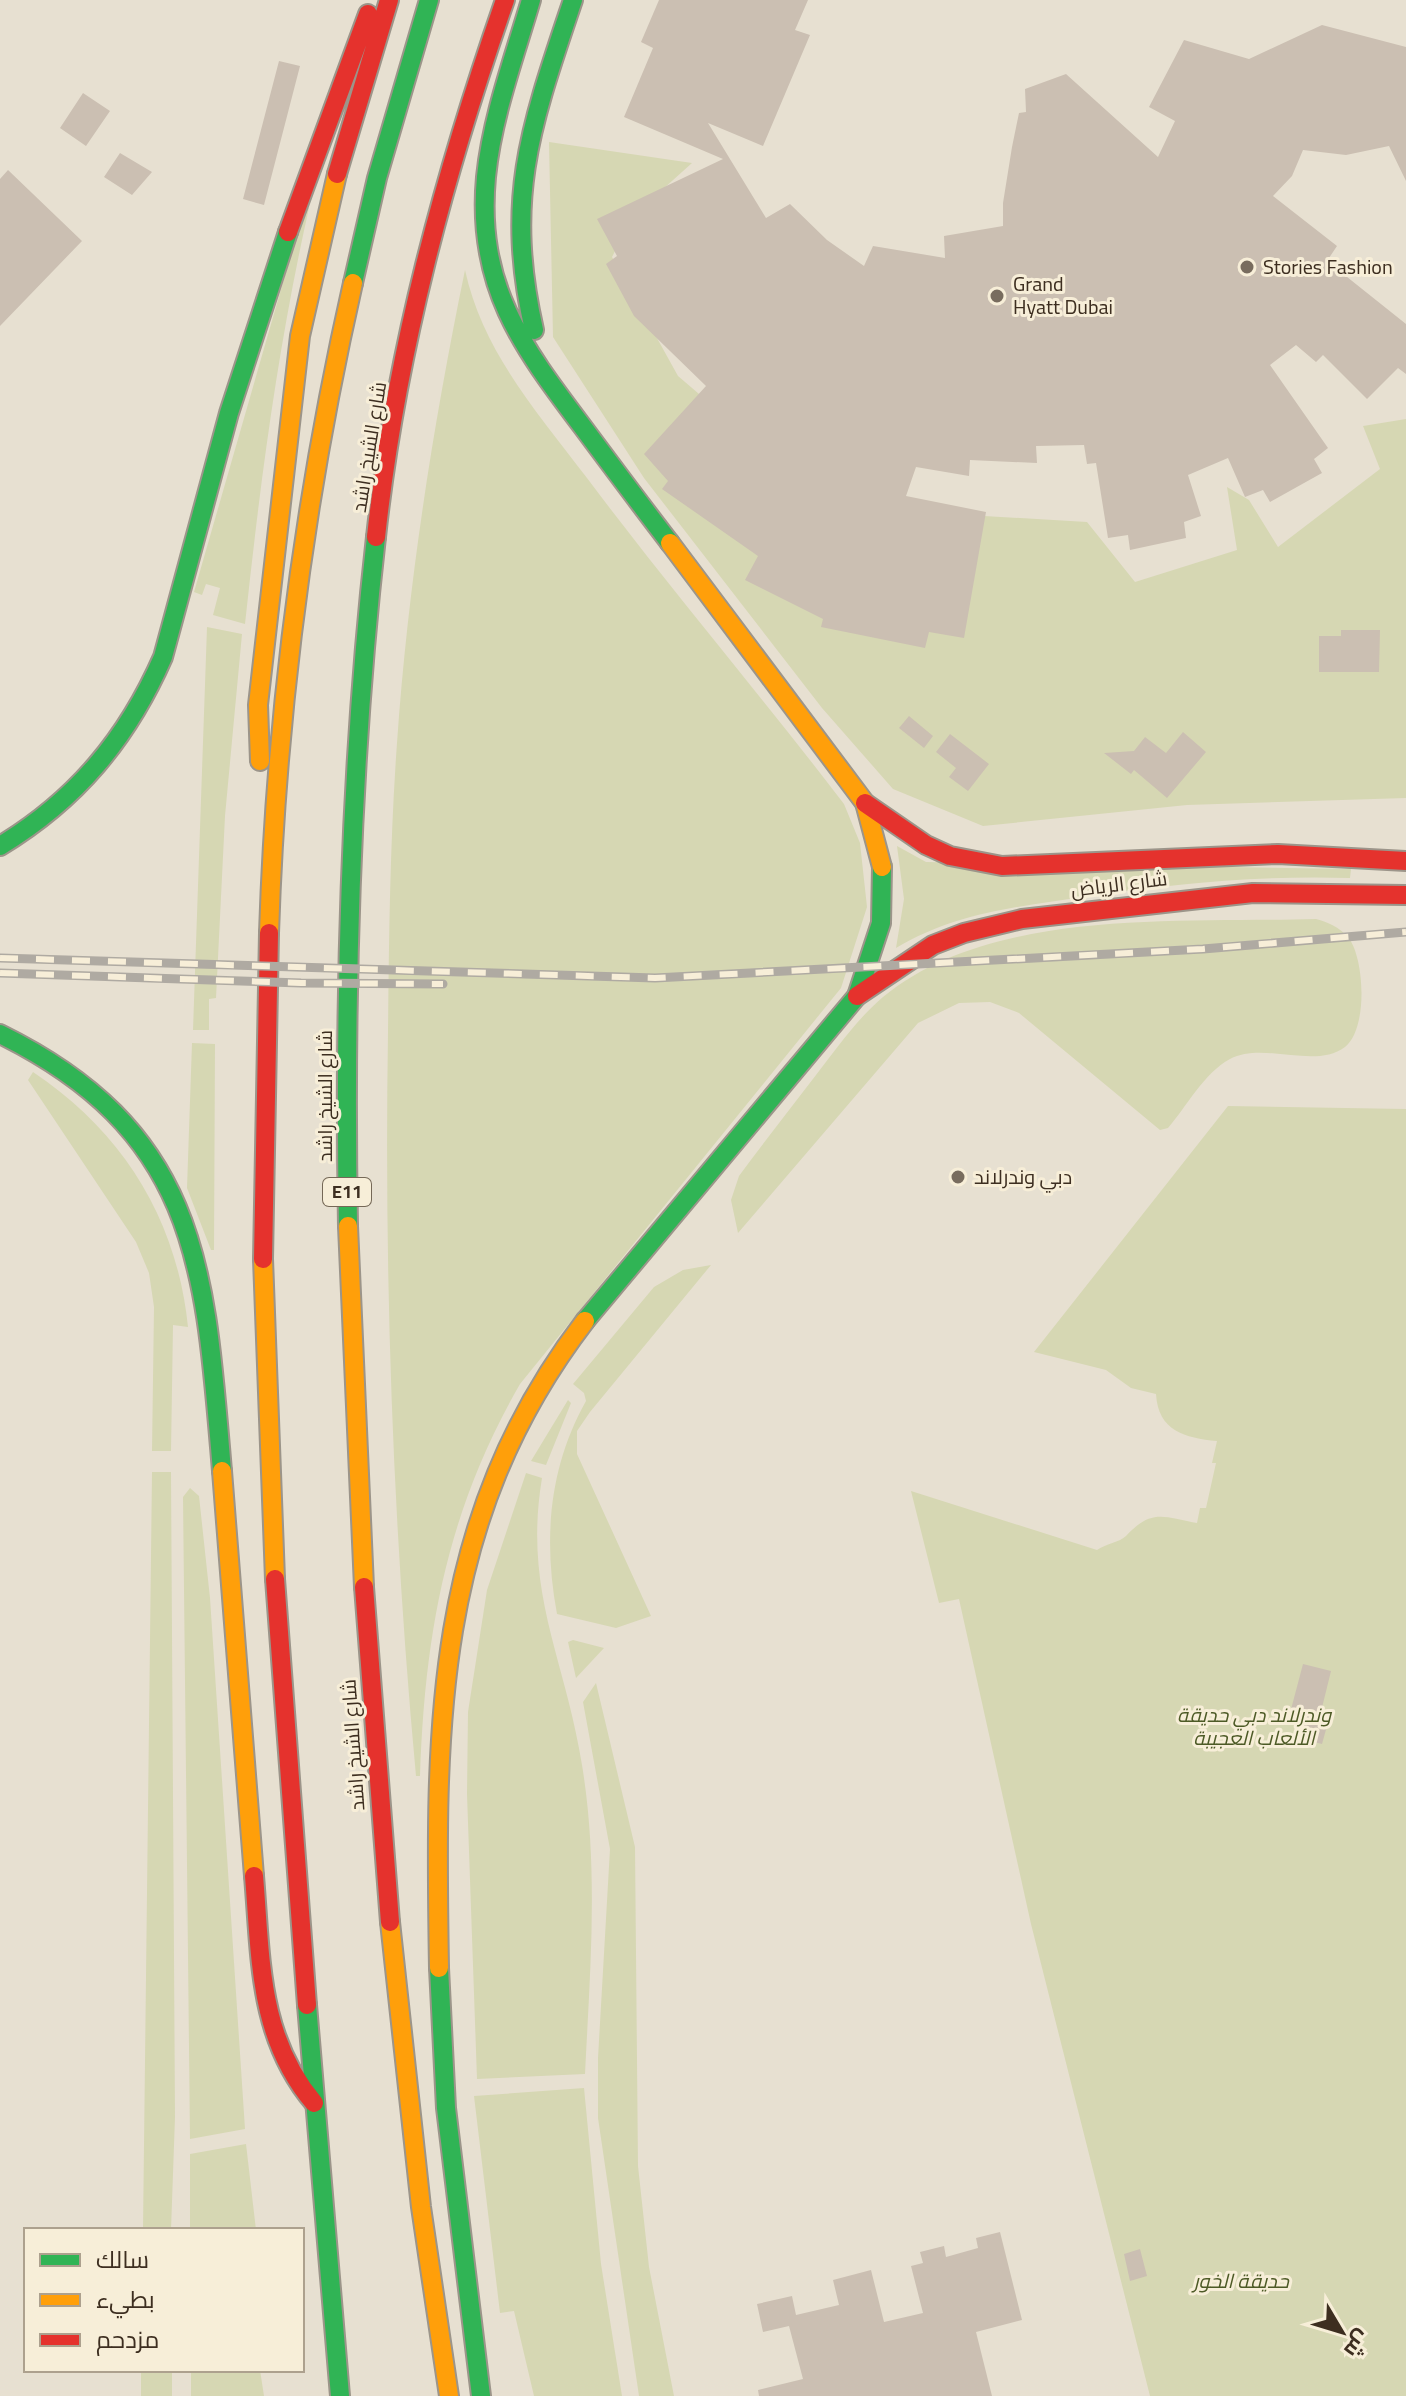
<svg xmlns="http://www.w3.org/2000/svg" width="1406" height="2396" font-family="Georgia,Cairo,serif">
<style>
.green{fill:#d6d7b3}
.building{fill:#cbbfb2}
.lines{fill:none;stroke-linecap:round;stroke-linejoin:round}
.fast-casing{stroke:#9c958a;stroke-width:22}
.slow-casing{stroke:#9c958a;stroke-width:22}
.jam-casing{stroke:#9c958a;stroke-width:22}
.fast{stroke:#30b455;stroke-width:18}
.slow{stroke:#ff9f0a;stroke-width:18}
.jam{stroke:#e5322d;stroke-width:18}
.rail-casing{stroke:#afaaa2;stroke-width:9}
.rail{stroke:#f7eed8;stroke-width:6;stroke-dasharray:18;stroke-linecap:butt}
.poi-dot{fill:#786c5e;stroke:#f7eed8;stroke-width:3}
.labels{text-anchor:middle;stroke-width:6;stroke-linejoin:round;paint-order:stroke}
.shield{fill:#f7eed8;stroke:#756857;stroke-width:2}
.shield-label{font-size:18px;font-weight:bold;fill:#3d2e20}
.poi-label{font-size:20px;fill:#3d2e20;stroke:#f7eed8;text-anchor:start}
.street-label{font-size:20px;fill:#3d2e20;stroke:#f7eed8}
.park-label{font-size:20px;font-style:italic;fill:#4d5a26;stroke:#f7eed8}
</style>
<rect width="100%" height="100%" fill="#e7e0d1"/>
<path class="green" d="M549,142L692,163L633,216L612,257L678,376L787,469L967,515L1087,522L1135,582L1237,550L1227,487L1249,500L1278,547L1380,469L1363,426L1406,419V798L1187,805L983,826L893,789L822,708L644,478L553,337Z
M305,206L309,208C278,345 260,484 245,624L213,615L220,588L206,584L202,595L194,592Z
M465,270C483,352 537,412 587,478C670,589 760,694 844,804L860,843L867,907L841,988L520,1384C447,1511 425,1631 420,1776H416C393,1528 384,1282 388,1032C389,936 390,840 397,743C408,584 433,426 465,270Z
M207,627L242,634L225,816L216,998L209,999V1030H193Z
M897,846L926,862L1351,869L1350,878C1259,875 1173,884 1083,897C1016,907 955,913 896,948L904,899Z
M1316,919C1328,922 1339,927 1348,937C1365,958 1368,1029 1345,1047C1314,1070 1264,1041 1230,1059C1204,1073 1187,1106 1168,1128L1160,1130L1019,1013L990,1002L959,1003L918,1023L738,1233L731,1200L739,1176C764,1142 790,1109 816,1075C837,1048 857,1019 883,997C992,907 1181,923 1316,919Z
M192,1043L215,1044L214,1250H211L187,1188Z
M33,1072C123,1132 177,1219 188,1327L173,1325L171,1451H152L154,1307L149,1273L136,1242L28,1080Z
M1228,1106L1406,1109V2396H1150L1031,1924L959,1599L939,1603L911,1491L1097,1550C1105,1544 1120,1542 1126,1536C1151,1509 1162,1516 1197,1523L1200,1508H1206L1216,1463H1212L1217,1441C1185,1438 1158,1431 1156,1394L1131,1388L1106,1370L1034,1352Z
M711,1265L590,1412L577,1431V1454L651,1616L616,1628L557,1614C543,1539 549,1467 586,1401L584,1393L573,1384L654,1287L683,1270Z
M568,1400L571,1403L546,1465L531,1461Z
M152,1472H171L175,2117L171,2230H143Z
M526,1473L542,1478C523,1592 565,1658 582,1765C599,1868 590,1971 585,2074L477,2079L467,1794L468,1712L487,1590Z
M190,1488L199,1496L210,1598L245,2129L190,2139L183,1497Z
M573,1640L604,1648L576,1678L568,1642Z
M596,1683L635,1847L638,2166L649,2267L674,2396H639L598,2118V2058L610,1849L583,1702Z
M584,2088L601,2264L622,2396H534L514,2311L500,2313L474,2096Z
M246,2144L256,2230H190V2154Z
M141,2370H172V2396H141Z
M191,2370H260L264,2396H191Z"/>
<path class="building" d="M659,0H808L795,30L810,35L763,146L708,123L766,218L790,204L827,240L864,266L873,246L945,258L944,236L1003,226V203L1012,147L1019,113L1026,112L1025,89L1066,74L1158,157L1175,121L1149,107L1184,40L1249,59L1322,25L1406,47V181L1389,146L1346,155L1303,150L1292,176L1273,196L1337,246L1327,261L1406,324V374L1398,368L1367,399L1323,355L1316,362L1296,345L1270,365L1328,448L1314,459L1322,473L1270,502L1263,490L1245,497L1228,458L1188,475L1201,516L1184,522L1186,538L1130,550L1128,535L1108,538L1096,463L1087,464L1084,445L1036,446L1037,463L970,460L969,476L916,467L906,496L986,512L964,638L929,632L925,648L821,627L823,619L745,580L758,556L662,489L668,481L644,454L706,386L634,316L606,264L617,256L597,219L723,159L624,117L653,48L641,42Z
M279,61L300,66L264,205L243,199Z
M83,93L110,111L86,146L60,128Z
M120,153L152,172L132,195L104,177Z
M8,170L82,241L0,326V179Z
M1341,630H1380L1379,672H1319V636H1341Z
M909,716L933,736L924,748L899,728Z
M1183,732L1206,752L1167,798L1134,770L1131,774L1104,753L1134,751L1145,737L1166,753Z
M950,734L989,764L968,791L949,777L956,768L936,752Z
M1303,1664L1331,1671L1318,1724L1327,1726L1322,1744L1293,1737L1298,1719L1289,1717Z
M1000,2232L1022,2320L976,2332L992,2396H759L758,2390L803,2379L789,2326L763,2332L757,2304L792,2296L796,2315L839,2305L833,2280L871,2270L884,2322L923,2313L911,2266L923,2263L920,2252L944,2246L946,2257L978,2248L976,2238Z
M1140,2249L1147,2276L1130,2281L1124,2254Z"/>
<g class="lines">
<defs>
<path id="fast" d="M531,0C514,58 492,117 486,177C476,285 521,345 582,426C611,465 640,504 670,543
M353,283L377,178L429,0
M534,330C504,197 531,125 573,0
M0,846C76,800 127,739 163,657L229,413L288,232
M0,1034C201,1133 205,1271 222,1471
M348,1226C344,996 350,766 376,537
M585,1321L857,996L881,923L882,867
M439,1968L446,2108L481,2396
M307,2005L340,2396"/>
<path id="slow" d="M670,543L865,803L882,867
M260,761L258,705L300,336L337,174
M269,933C276,715 305,495 353,283
M348,1226L364,1587
M263,1259L275,1579
M222,1471L254,1876
M390,1922L421,2207L449,2396
M439,1968C435,1729 432,1521 585,1321"/>
<path id="jam" d="M337,174L389,0
M288,232L368,14
M376,537C396,352 444,175 505,0
M865,803L926,845L950,856L1002,866L1278,854L1406,861
M857,996L933,945L964,933L1022,919L1253,893L1406,895
M263,1259L269,933
M275,1579L307,2005
M364,1587L390,1922
M254,1876C261,1958 258,2037 314,2103"/>
</defs>
<use href="#fast" class="fast-casing"/>
<use href="#slow" class="slow-casing"/>
<use href="#jam" class="jam-casing"/>
<use href="#fast" class="fast"/>
<use href="#slow" class="slow"/>
<use href="#jam" class="jam"/>
<defs>
<path id="rail" d="M0,958L655,978L1203,949L1406,932
M0,973L301,983L443,984"/>
</defs>
<use href="#rail" class="rail-casing"/>
<use href="#rail" class="rail"/>
</g>
<g class="poi-dot">
<circle cx="1247" cy="267" r="8"/>
<circle cx="997" cy="296" r="8"/>
<circle cx="958" cy="1177" r="8"/>
</g>
<g class="labels">
<rect class="shield" x="323" y="1178" width="48" height="28" rx="6"/>
<g class="shield-label">
<text x="347" y="1198">E11</text>
</g>
<g class="poi-label">
<text x="1263" y="274">Stories Fashion</text>
<text x="1013" y="291">Grand<tspan x="1013" dy="23">Hyatt Dubai</tspan></text>
<text x="974" y="1184">دبي وندرلاند</text>
</g>
<g class="street-label">
<text transform="translate(369 447) rotate(-81)" y="7">شارع الشيخ راشد</text>
<text transform="translate(1119 884) rotate(-7)" y="7">شارع الرياض</text>
<text transform="translate(325 1096) rotate(-90)" y="7">شارع الشيخ راشد</text>
<text transform="translate(353 1745) rotate(-94)" y="7">شارع الشيخ راشد</text>
</g>
<g class="park-label">
<text x="1254" y="1722">وندرلاند دبي حديقة<tspan x="1254" dy="23">الألعاب العجيبة</tspan></text>
<text x="1241" y="2288">حديقة الخور</text>
</g>
</g>
<rect x="24" y="2228" width="280" height="144" fill="#f7eed8" stroke="#ada18e" stroke-width="2"/>
<rect x="40" y="2254" width="40" height="12" fill="#30b455" stroke="#ada18e" stroke-width="2"/>
<text x="96" y="2268" font-size="24" fill="#3d2e20">سالك</text>
<rect x="40" y="2294" width="40" height="12" fill="#ff9f0a" stroke="#ada18e" stroke-width="2"/>
<text x="96" y="2308" font-size="24" fill="#3d2e20">بطيء</text>
<rect x="40" y="2334" width="40" height="12" fill="#e5322d" stroke="#ada18e" stroke-width="2"/>
<text x="96" y="2348" font-size="24" fill="#3d2e20">مزدحم</text>
<g transform="translate(1342 2332) rotate(128)" stroke="#f7eed8" stroke-width="6" paint-order="stroke">
<path d="M0-6L14 30L0 20L-14 30Z" fill="#3d2e20"/>
<text y="-12" font-size="22" font-weight="bold" text-anchor="middle" fill="#3d2e20">ش</text>
</g>
</svg>
